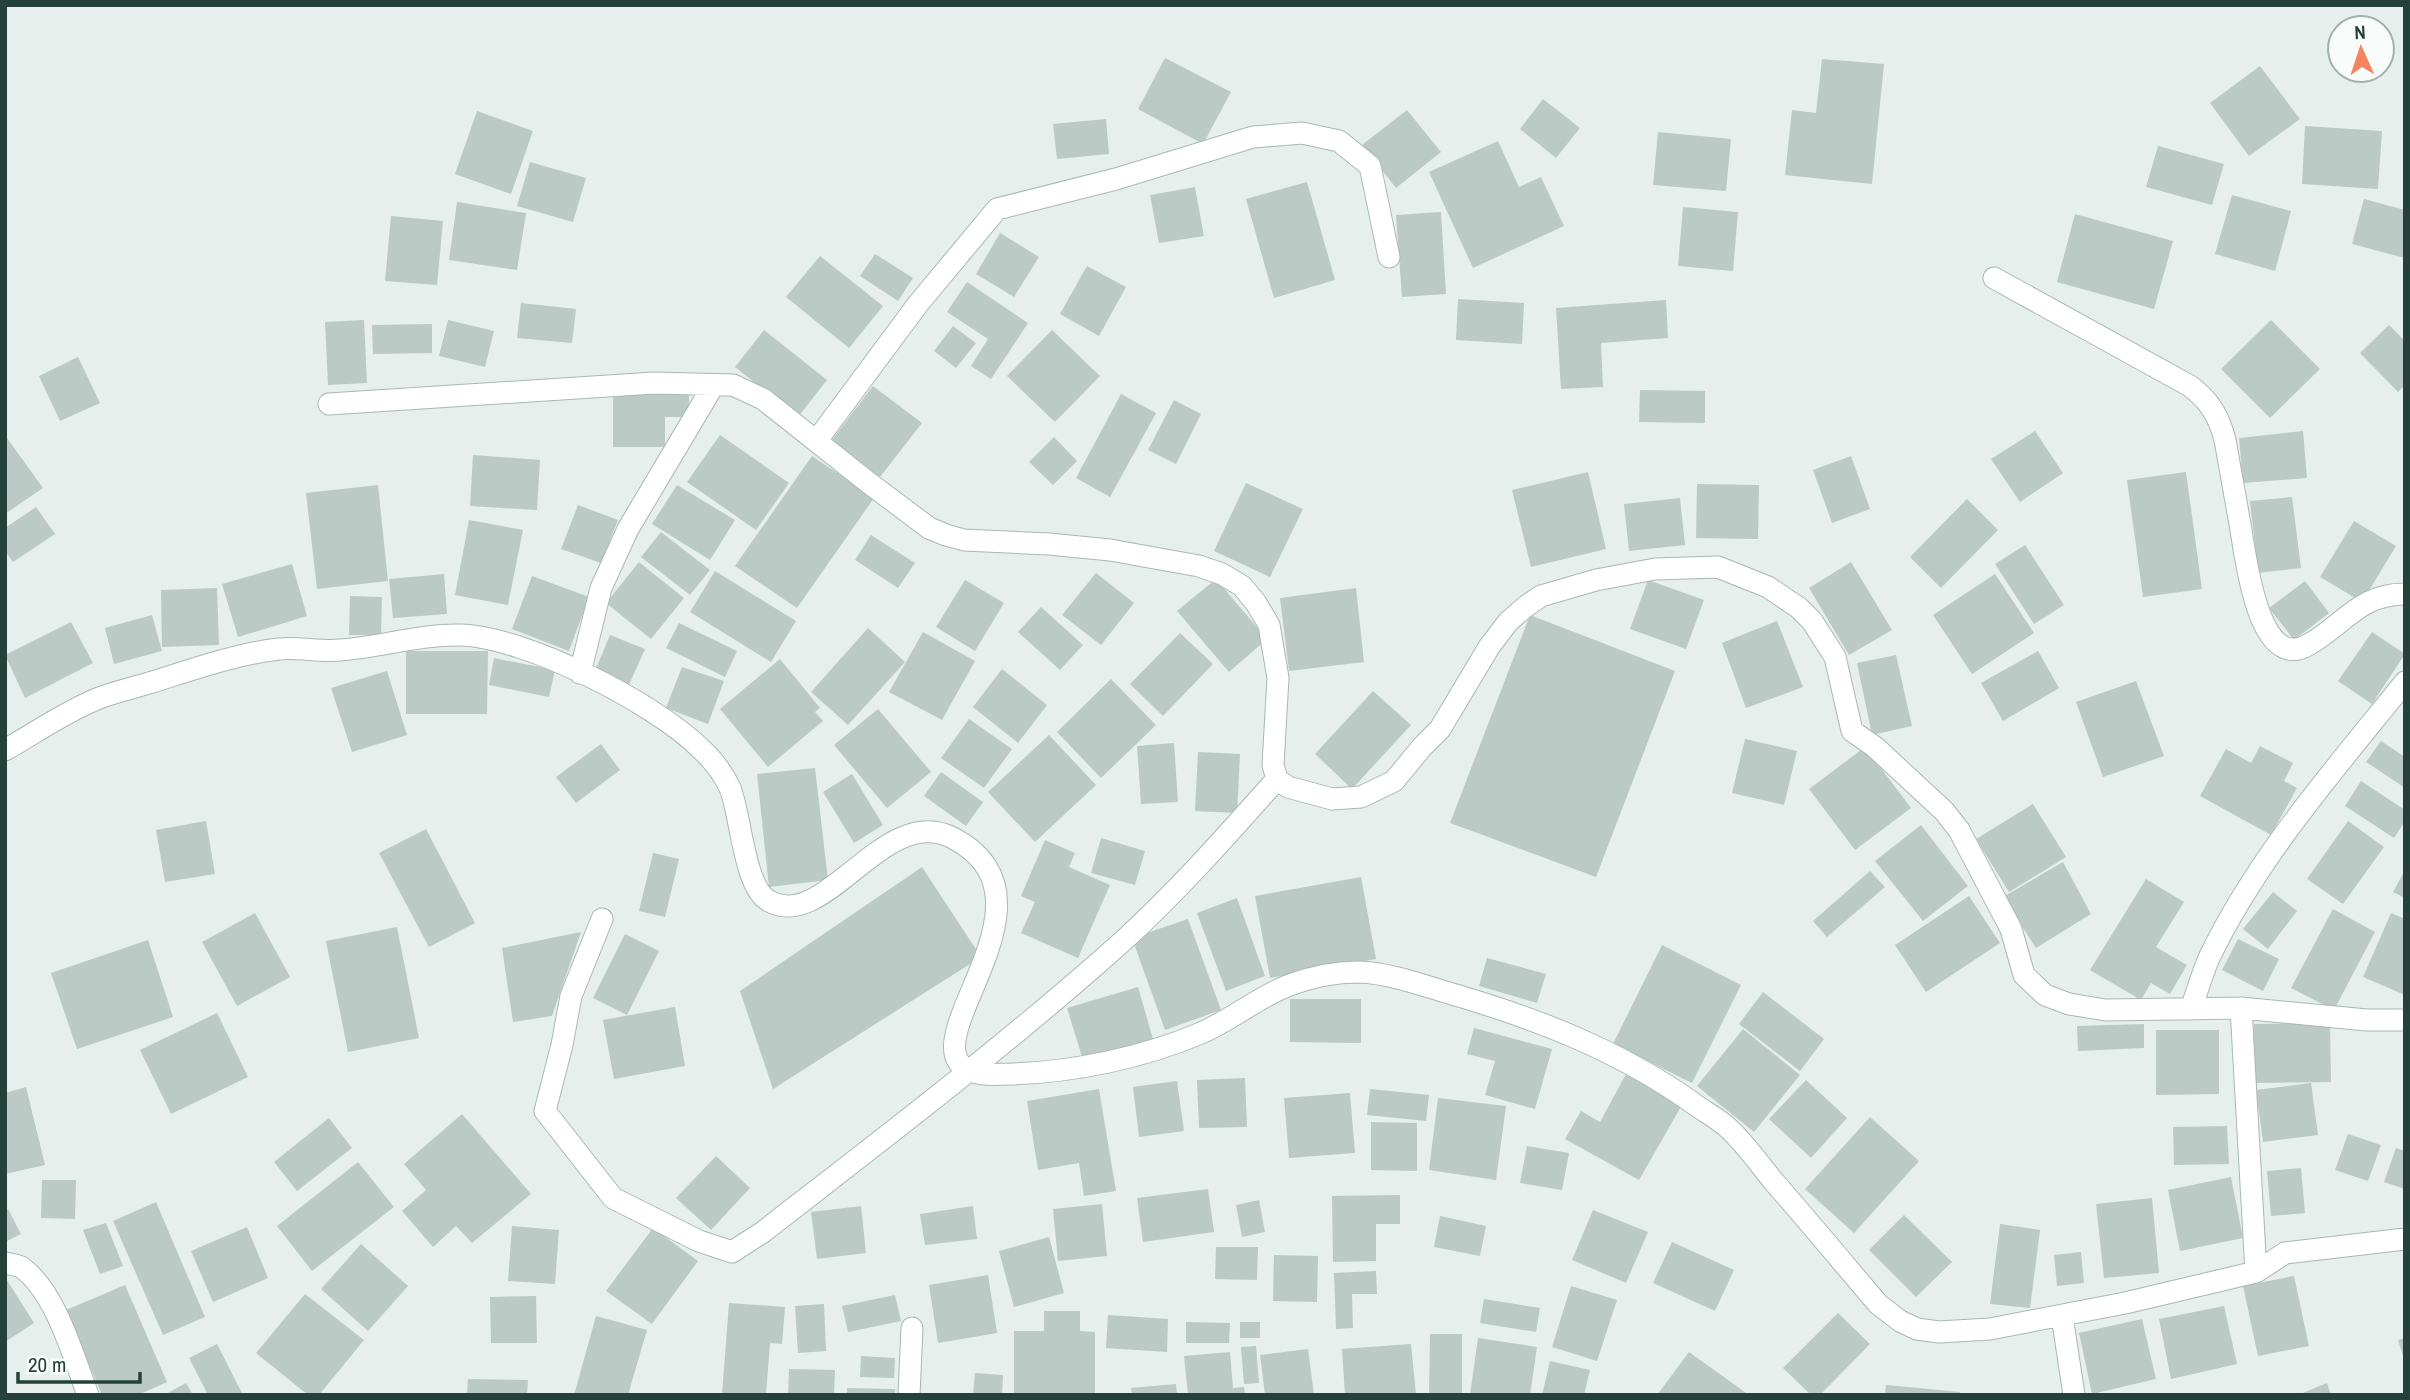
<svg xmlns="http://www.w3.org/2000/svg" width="2410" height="1400" font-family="'Archivo Narrow',sans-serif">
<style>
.building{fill:#bbcac4}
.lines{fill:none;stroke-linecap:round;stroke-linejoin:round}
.minor-casing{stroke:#a8b8b2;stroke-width:23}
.minor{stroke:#fff;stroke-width:21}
</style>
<rect width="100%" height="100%" fill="#e6efeb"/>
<path class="building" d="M1165,58L1231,92L1203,144L1138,109Z
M1822,59L1884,64L1872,184L1785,175L1792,110L1816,113Z
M2260,66L2300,119L2249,156L2210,103Z
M1543,99L1580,128L1556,158L1520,129Z
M1407,110L1441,152L1396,188L1362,145Z
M477,111L533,131L511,194L455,174Z
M1106,119L1109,154L1057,159L1053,124Z
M2305,126L2382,131L2378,189L2302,184Z
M1658,132L1731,139L1726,191L1653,185Z
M1498,141L1519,187L1541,177L1564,226L1473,268L1429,172Z
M2158,146L2224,164L2212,205L2146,187Z
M530,162L586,178L573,222L517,206Z
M1307,182L1335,280L1274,298L1246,199Z
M1195,187L1204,236L1159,243L1150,195Z
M2232,195L2291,211L2275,271L2215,254Z
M2364,199L2405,210V258L2352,244Z
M457,202L526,213L517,270L449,260Z
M1683,207L1738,212L1733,271L1678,266Z
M1441,212L1446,294L1402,297L1396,215Z
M2075,214L2173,241L2154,309L2057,282Z
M391,216L443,221L437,285L385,281Z
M1000,233L1039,257L1014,297L976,274Z
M875,254L913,278L898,301L860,276Z
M820,256L883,306L849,348L786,297Z
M1087,266L1126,287L1099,336L1060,314Z
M967,282L1028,323L991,379L971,366L988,339L947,312Z
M1458,299L1524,303L1522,344L1456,340Z
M1666,300L1668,338L1601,343L1603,387L1561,389L1556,308Z
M521,303L576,309L572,343L517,338Z
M364,320L367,383L328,385L325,322Z
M448,320L494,331L485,367L439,356Z
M2271,320L2320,369L2270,418L2221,369Z
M432,324V353L373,354L372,325Z
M2389,325L2405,341V385L2398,392L2360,353Z
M953,326L976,343L956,368L934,351Z
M764,330L827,380L798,417L735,367Z
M1052,330L1100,376L1055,422L1007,376Z
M78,357L100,403L60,421L39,376Z
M873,386L922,423L880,477L831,441Z
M1640,390L1705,391V423L1639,422Z
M613,393H689V417H665V447H613Z
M1121,394L1156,413L1110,497L1076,478Z
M1174,400L1201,414L1176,464L1148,450Z
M2035,431L2063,473L2020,502L1991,459Z
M2303,431L2307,478L2243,483L2239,438Z
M720,435L789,483L756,530L687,482Z
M1054,437L1077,461L1053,485L1029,462Z
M7,438L43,488L5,514V440Z
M473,455L540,460L537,510L470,506Z
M812,456L874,498L797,608L735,566Z
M1851,456L1870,509L1832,523L1813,470Z
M1588,472L1606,549L1531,567L1512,490Z
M2186,472L2202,589L2143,597L2127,480Z
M1246,483L1303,509L1270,577L1214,551Z
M1697,484L1759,485L1758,539L1696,538Z
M378,485L388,581L317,589L306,493Z
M677,485L735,520L710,560L652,524Z
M2292,497L2301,568L2258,573L2250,501Z
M1680,498L1685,545L1629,551L1624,504Z
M1967,499L1998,530L1941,588L1910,557Z
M578,505L618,520L601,563L561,549Z
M36,507L55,534L13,562L5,551V528Z
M469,520L523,530L508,605L455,595Z
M2354,521L2396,546L2362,602L2320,577Z
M661,532L710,570L690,595L641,557Z
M871,535L915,563L898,588L855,560Z
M2025,545L2064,605L2034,624L1995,564Z
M639,562L684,598L651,639L606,603Z
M1851,562L1892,630L1849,655L1809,588Z
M292,564L307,616L238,637L222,584Z
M715,571L796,621L771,662L690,612Z
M1096,573L1134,603L1101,645L1062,615Z
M444,574L447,614L393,618L389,579Z
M1995,574L2034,633L1972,674L1933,615Z
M532,576L589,597L569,651L512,629Z
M1216,579L1267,639L1229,672L1177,611Z
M965,580L1004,603L975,651L936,627Z
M1648,580L1704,600L1686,649L1630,629Z
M2305,581L2329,613L2294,640L2269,608Z
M217,588L219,645L162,647L161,590Z
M1356,588L1364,662L1289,671L1280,598Z
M350,596L382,597L381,635H349Z
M1041,607L1083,645L1060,670L1018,632Z
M152,615L162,651L114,664L105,628Z
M1530,615L1675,671L1596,877L1450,823Z
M1777,621L1803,687L1746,708L1722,643Z
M71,622L93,663L25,698L5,655Z
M679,623L737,651L725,677L666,648Z
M868,628L905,662L848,725L811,692Z
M923,632L975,661L942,720L889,692Z
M2372,632L2405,654L2372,704L2338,681Z
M1180,633L1213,664L1163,716L1130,684Z
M610,635L645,649L628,687L594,673Z
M406,651H488L487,714H406Z
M2038,651L2059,688L2003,721L1981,683Z
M1896,655L1912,726L1872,735L1857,663Z
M494,658L555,670L549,697L489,685Z
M780,659L820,708L815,712L823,721L768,767L720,709Z
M682,667L724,681L708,724L666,708Z
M1002,669L1047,705L1018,743L973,707Z
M387,671L407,735L352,752L331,688Z
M1111,679L1156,725L1101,778L1057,732Z
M2136,681L2164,756L2103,777L2076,702Z
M1373,691L1411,725L1352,789L1315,754Z
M878,709L931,772L887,808L834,745Z
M969,719L1012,749L984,788L941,758Z
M1049,735L1096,785L1035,842L988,792Z
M1745,739L1797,751L1784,805L1732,793Z
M2381,741L2405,757V788L2366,762Z
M1174,743L1178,802L1141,804L1137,746Z
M601,744L620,770L576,803L556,777Z
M2260,746L2293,763L2284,781L2297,788L2271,835L2200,796L2226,749L2251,763Z
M1865,747L1911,808L1855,850L1809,789Z
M1198,752L1240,754L1237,813L1195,811Z
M815,768L828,880L769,887L757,774Z
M941,772L983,802L966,826L924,796Z
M852,774L883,825L854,843L823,792Z
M2361,781L2405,810V821L2394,838L2345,806Z
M2033,804L2066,857L2009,892L1976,839Z
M206,821L215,874L165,882L156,830Z
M2348,821L2384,847L2343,904L2307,879Z
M1921,825L1968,886L1923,921L1875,861Z
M426,829L475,923L429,947L379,853Z
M1101,838L1145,851L1135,885L1091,873Z
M1045,840L1075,853L1069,867L1110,885L1078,958L1021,933L1035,902L1021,896Z
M653,853L679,859L665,917L639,911Z
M2063,862L2091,914L2036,948L2003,897Z
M922,867L981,957L773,1089L740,991Z
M2405,870V898L2393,892Z
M1870,871L1885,887L1827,937L1813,921Z
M1361,877L1376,959L1270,978L1255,896Z
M2146,879L2184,902L2156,947L2187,965L2170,994L2151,983L2141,1000L2090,970Z
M2273,892L2297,911L2268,949L2243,929Z
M1969,896L2000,943L1926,992L1895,945Z
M1237,898L1265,976L1226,991L1197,913Z
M2333,909L2375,932L2334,1010L2291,988Z
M255,913L290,977L237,1006L202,942Z
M2391,913L2405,919V995L2363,977Z
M1188,919L1221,1010L1165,1030L1132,938Z
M397,927L419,1038L348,1052L326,941Z
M581,932L552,1016L513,1022L502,948Z
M625,934L659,951L627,1015L593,998Z
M2238,939L2279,959L2263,991L2222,970Z
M148,940L173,1017L77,1049L51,973Z
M1662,945L1741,985L1692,1083L1613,1044Z
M1487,958L1546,974L1537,1003L1479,986Z
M1138,987L1153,1039L1083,1060L1067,1008Z
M1763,992L1824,1039L1800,1071L1739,1024Z
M1290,999H1361V1043L1290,1042Z
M675,1007L685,1066L614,1079L603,1020Z
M217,1013L248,1077L171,1114L140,1050Z
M2330,1023L2331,1082L2254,1083V1024Z
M2144,1024V1048L2078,1051L2077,1026Z
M1474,1028L1552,1049L1535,1109L1485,1095L1495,1061L1467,1054Z
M1743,1029L1800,1075L1754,1132L1697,1086Z
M2156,1030H2219V1094L2156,1095Z
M1626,1074L1682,1105L1639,1180L1565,1139L1581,1111L1600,1122Z
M1245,1078L1247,1127L1199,1128L1197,1080Z
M1806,1080L1847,1118L1811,1158L1769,1119Z
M1177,1081L1184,1131L1139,1137L1133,1087Z
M2311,1083L2318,1135L2263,1142L2256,1090Z
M26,1087L45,1165L5,1174V1093Z
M1099,1089L1116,1191L1084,1196L1079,1163L1038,1170L1027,1101Z
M1370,1089L1429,1095L1426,1121L1367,1115Z
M1350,1093L1355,1153L1289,1158L1284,1098Z
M1438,1098L1506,1106L1496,1180L1429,1170Z
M462,1114L531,1194L472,1243L456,1226L433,1247L402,1211L426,1190L404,1164Z
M1870,1117L1919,1161L1854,1233L1805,1189Z
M329,1118L352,1148L297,1191L274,1162Z
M1371,1122L1417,1123V1171L1371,1170Z
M2227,1126L2229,1164L2174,1165L2173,1127Z
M2348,1134L2381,1145L2368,1181L2335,1170Z
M1527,1146L1569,1153L1562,1190L1520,1183Z
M2396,1148L2405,1151V1189L2384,1182Z
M716,1156L750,1188L711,1230L676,1198Z
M358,1162L394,1207L312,1271L277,1226Z
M2301,1168L2305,1213L2271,1216L2267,1171Z
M2231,1177L2243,1238L2180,1251L2168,1190Z
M42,1180H76L75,1219L41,1218Z
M1208,1189L1214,1232L1143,1242L1137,1198Z
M1400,1195V1224H1376V1261L1333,1262L1332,1196Z
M2152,1198L2159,1273L2104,1278L2096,1204Z
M1259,1200L1265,1232L1242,1237L1236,1205Z
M156,1202L205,1317L163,1335L113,1221Z
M1102,1204L1107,1256L1058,1261L1053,1209Z
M861,1206L866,1253L817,1259L811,1212Z
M973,1206L977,1239L925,1245L920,1214Z
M8,1209L21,1234L5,1242V1211Z
M1593,1210L1648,1232L1626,1283L1572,1260Z
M1904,1215L1952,1262L1916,1297L1869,1250Z
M1440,1216L1486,1226L1480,1256L1434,1247Z
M106,1223L123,1266L100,1274L83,1230Z
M2000,1224L2040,1230L2030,1308L1990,1304Z
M512,1226L559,1230L555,1284L508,1281Z
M247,1227L268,1278L213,1302L191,1251Z
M653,1228L698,1261L652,1324L606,1291Z
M1049,1237L1064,1293L1014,1307L999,1251Z
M1672,1242L1734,1270L1715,1311L1653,1283Z
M361,1244L408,1286L368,1331L321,1289Z
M1216,1247H1258L1257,1280L1215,1279Z
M2081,1252L2084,1283L2057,1286L2054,1255Z
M1274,1255L1318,1256L1317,1302L1273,1301Z
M1376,1271L1377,1294H1352L1353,1328L1336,1329L1334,1273Z
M988,1275L997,1333L938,1343L929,1285Z
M2294,1276L2309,1346L2258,1356L2243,1286Z
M5,1277L34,1323L5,1342Z
M125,1285L167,1382L138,1395H102L66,1310Z
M1571,1286L1617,1300L1597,1361L1552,1347Z
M305,1294L364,1340L319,1395H308L256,1353Z
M895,1295L901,1321L848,1332L842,1306Z
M536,1296L537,1343H491L490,1297Z
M1484,1299L1540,1308L1536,1332L1480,1323Z
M729,1303L785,1307L782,1344L770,1343L766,1395H722Z
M824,1304L826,1351L798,1353L795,1306Z
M2224,1306L2237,1364L2171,1379L2159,1319Z
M1044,1311H1080V1331L1095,1332V1395H1014V1331H1044Z
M1838,1313L1870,1344L1820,1395H1811L1783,1368Z
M1108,1315L1168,1319L1167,1352L1106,1348Z
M596,1316L647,1330L628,1395H574Z
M2142,1319L2156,1379L2092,1394L2079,1333Z
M1186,1322L1230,1323L1229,1343H1186Z
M1240,1322H1260V1338H1240Z
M1430,1334H1462V1395H1429Z
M1478,1338L1537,1347L1530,1395H1470Z
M2405,1338V1359H2404L2398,1340Z
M217,1344L243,1395H208L189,1358Z
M1411,1344L1416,1395H1345L1342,1349Z
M1256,1346L1259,1383L1244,1384L1241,1347Z
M1308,1349L1314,1395H1265L1260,1355Z
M1230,1352L1233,1388L1244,1387L1245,1395H1188L1184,1356Z
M1689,1352L1749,1395H1657Z
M861,1356L895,1358L894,1378L860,1377Z
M1550,1361L1590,1370L1584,1395H1542Z
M789,1369L835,1370L834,1395H788Z
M975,1373L1003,1375L1002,1395H973Z
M468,1379L528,1380L527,1395H467Z
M186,1383L193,1395H164Z
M2327,1383L2331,1395H2298Z
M1176,1384L1177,1395H1132L1131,1388Z
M1886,1385L1960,1392V1395H1885Z
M847,1388L895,1389V1395H847Z"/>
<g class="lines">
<defs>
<path id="minor" d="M1994,278L2190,386C2209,400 2219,416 2225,440C2230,468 2235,496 2240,524C2245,551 2257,674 2308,645C2344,625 2359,594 2405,594
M329,404L654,383L733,385L763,399L869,483L929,528L946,535L964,540L1049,544L1110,550L1199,566L1222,574L1242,586L1256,603L1269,625L1278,678L1273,765L1277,779L1288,787L1332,799L1361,797L1394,781L1422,747L1440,729L1489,647L1508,622L1525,607L1541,596L1596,580L1655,569L1718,567L1768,587L1799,608L1812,621L1835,657L1852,731L1875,747L1944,811L1959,830L2011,929L2024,975L2045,995L2069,1004L2106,1010L2241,1008L2367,1020H2405
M817,440L918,304L997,209L1116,179L1253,137L1302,133L1339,141L1370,166L1389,257
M580,673L601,588L628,529L713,386
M5,750C33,734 61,715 90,702C108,693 130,689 149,683C191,670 235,654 279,649C299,647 320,652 340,650C381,647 420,634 461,635C526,637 655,703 701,749C713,760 723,773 730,788C741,815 744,888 769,901C826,933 884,802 953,838C1073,901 899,1049 974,1072C986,1076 998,1074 1011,1074C1074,1072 1142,1058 1201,1033C1231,1020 1257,998 1287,986C1310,977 1334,972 1359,972C1387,973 1416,983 1442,991C1533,1017 1620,1050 1697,1106C1707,1113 1718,1119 1727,1127C1745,1143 1760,1165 1775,1183C1810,1223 1844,1264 1878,1304L1900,1321L1917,1329L1939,1332L1990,1329L2125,1303L2256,1272L2285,1253L2405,1239
M602,919L571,996L562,1045L545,1111L613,1198L699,1241L732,1252L763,1232C885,1137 1008,1044 1123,941C1178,891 1228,834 1277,779
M2241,1008L2256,1272
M2191,1009C2197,992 2202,974 2209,958C2258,856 2335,769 2405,682
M5,1263C10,1264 17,1265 21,1267C55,1290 74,1358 88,1395
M2062,1316L2074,1395
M909,1395L912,1328"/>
</defs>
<use href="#minor" class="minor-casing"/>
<use href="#minor" class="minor"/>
</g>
<rect width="2410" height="1400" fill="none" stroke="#24423a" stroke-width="14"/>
<g transform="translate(2361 49) rotate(357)"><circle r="33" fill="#f7fbf9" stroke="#a3b1ad" stroke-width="2"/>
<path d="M0-5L12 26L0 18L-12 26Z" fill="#f4845f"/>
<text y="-10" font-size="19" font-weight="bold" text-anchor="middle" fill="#24423a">N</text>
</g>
<path d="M18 1372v10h122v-10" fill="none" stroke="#24423a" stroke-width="3.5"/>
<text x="28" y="1372" font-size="21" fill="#24423a" stroke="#f7fbf9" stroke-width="5" paint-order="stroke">20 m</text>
</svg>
